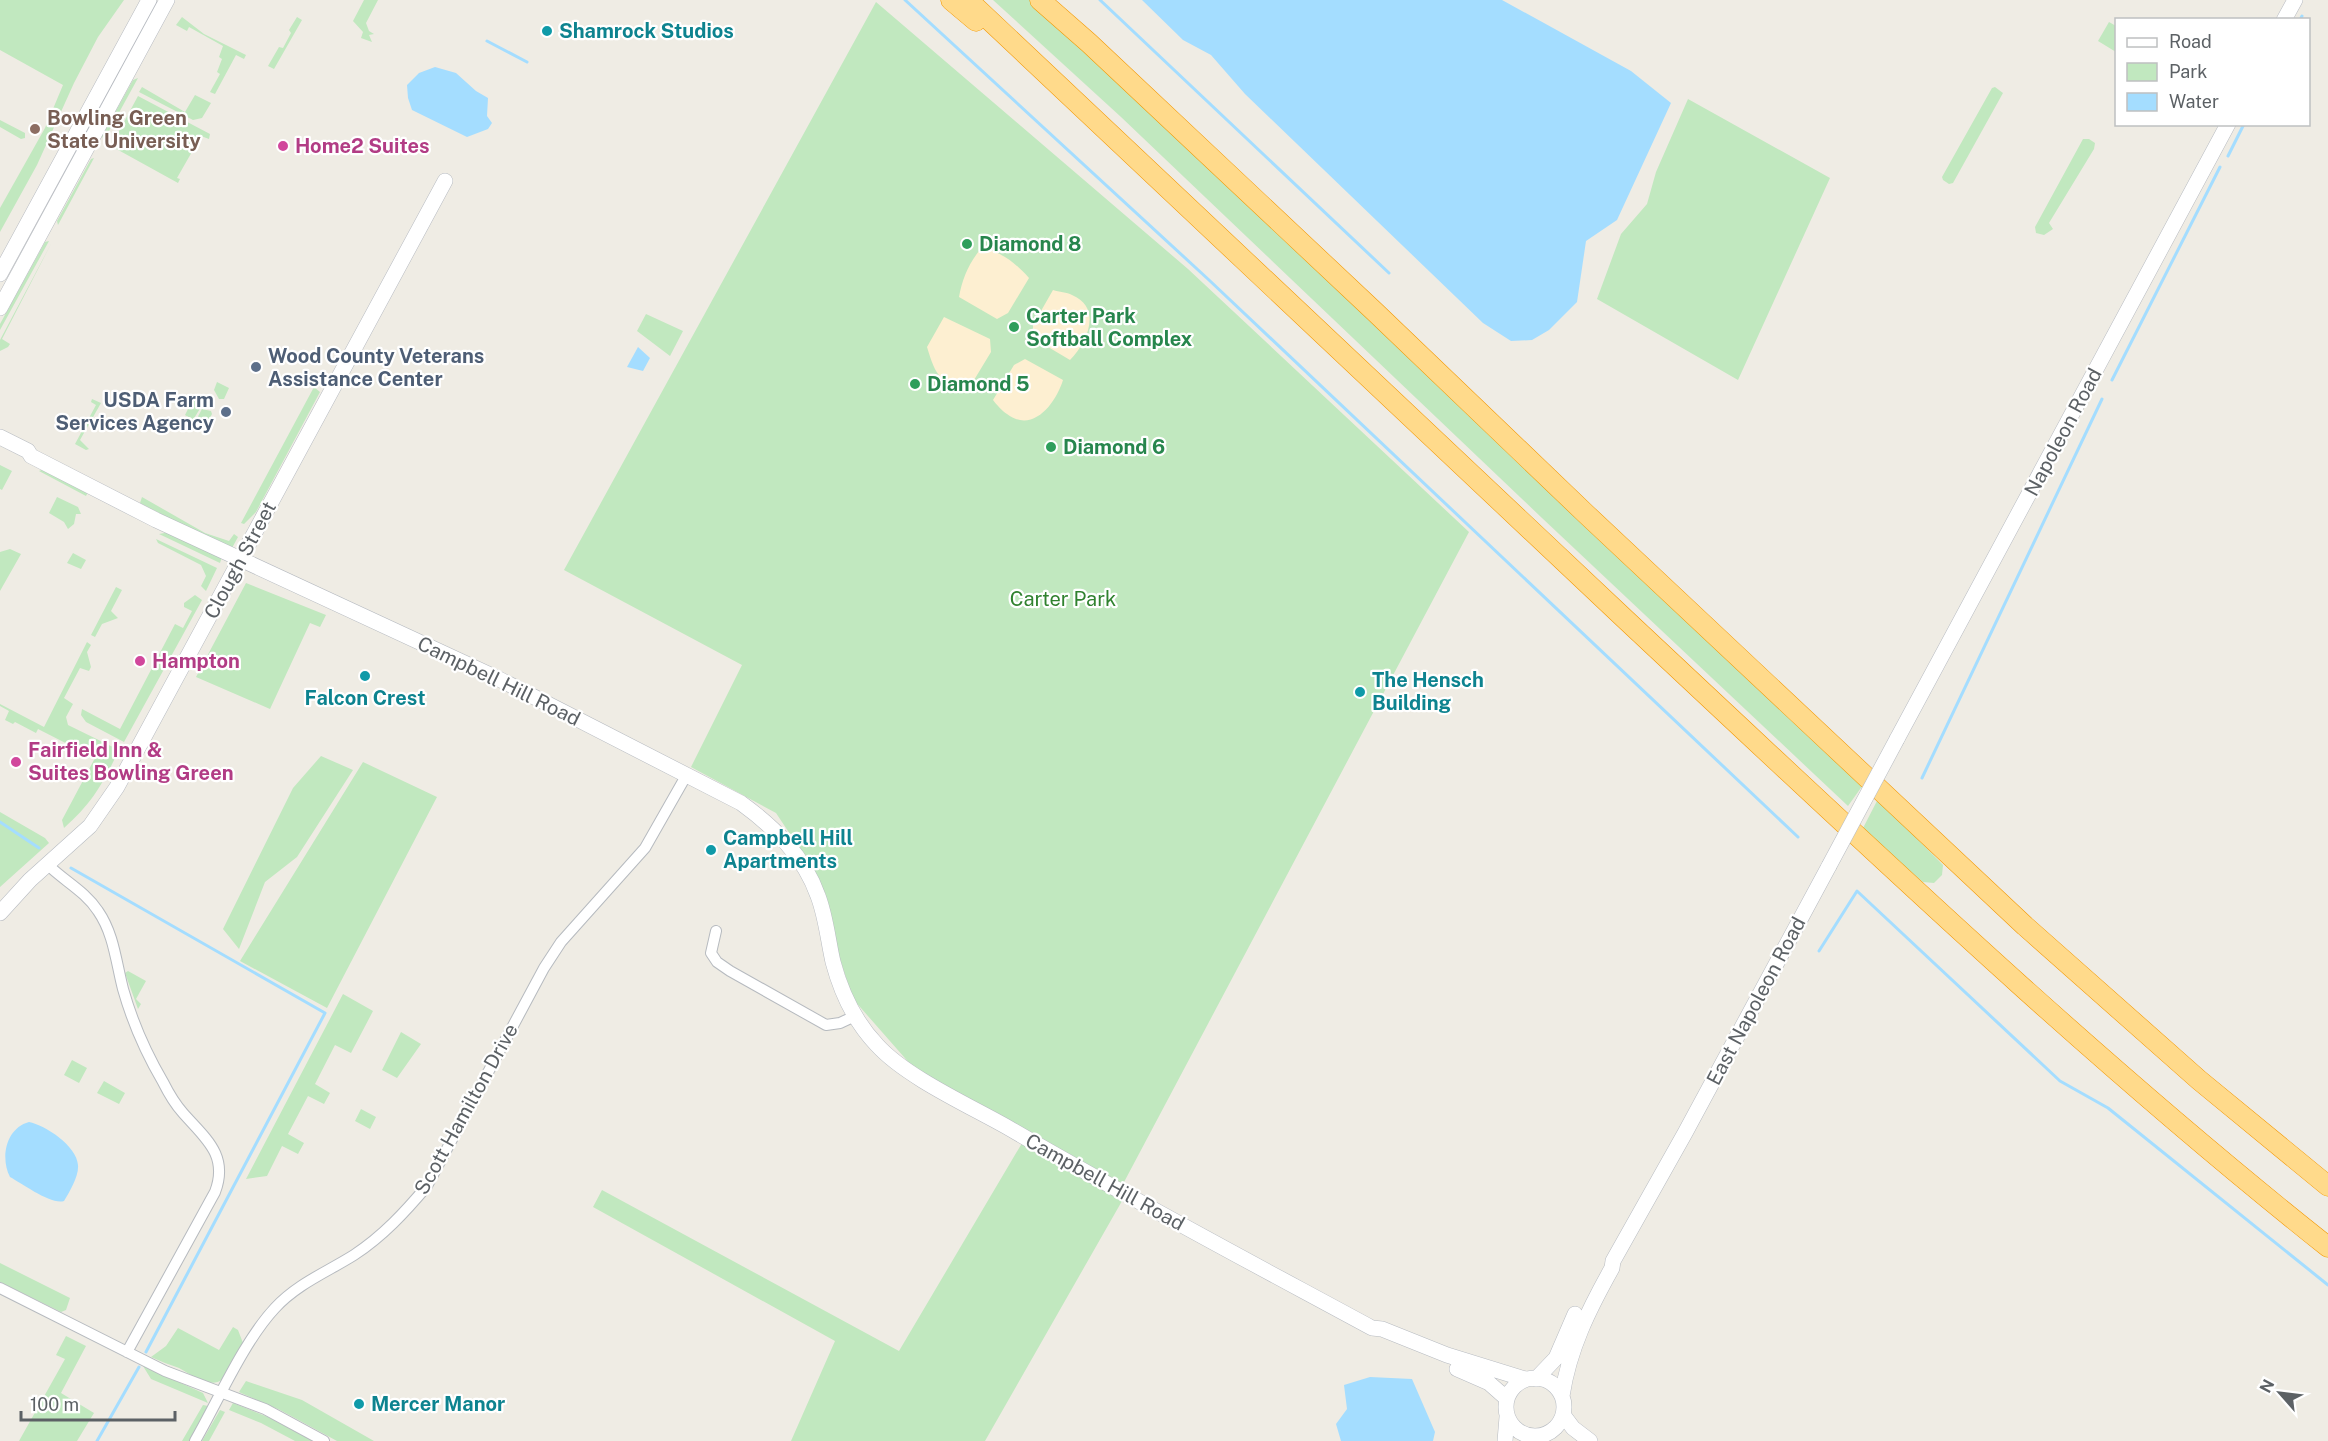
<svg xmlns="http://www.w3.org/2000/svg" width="2328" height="1441" font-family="'Public Sans',sans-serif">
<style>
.green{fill:#c1e8bf}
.sand{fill:#fdefd1}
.water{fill:#a4ddff}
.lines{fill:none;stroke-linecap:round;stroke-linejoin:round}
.stream{stroke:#a4ddff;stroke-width:3}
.street-casing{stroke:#b6babf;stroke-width:12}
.secondary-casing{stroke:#b7bbc1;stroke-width:16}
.highway-casing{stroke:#f39700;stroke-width:21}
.street{stroke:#fff;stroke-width:10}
.secondary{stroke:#fff;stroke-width:15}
.highway{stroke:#ffda8b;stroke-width:20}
.secondary-bridge-casing{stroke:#b7bbc1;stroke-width:16;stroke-linecap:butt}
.secondary-bridge{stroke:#fff;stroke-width:15}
.culture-dot{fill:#0f9aa8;stroke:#fff;stroke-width:2}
.education-dot{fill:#8d6e63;stroke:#fff;stroke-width:2}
.hotel-dot{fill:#d1479c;stroke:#fff;stroke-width:2}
.leisure-dot{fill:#2e9e5b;stroke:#fff;stroke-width:2}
.service-dot{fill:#5c6f8a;stroke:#fff;stroke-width:2}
.labels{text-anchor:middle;stroke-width:4.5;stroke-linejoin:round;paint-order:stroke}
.culture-label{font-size:20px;font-weight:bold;fill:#0d838f;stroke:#fff;text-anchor:start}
.education-label{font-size:20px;font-weight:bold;fill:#785e54;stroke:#fff;text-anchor:start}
.hotel-label{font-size:20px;font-weight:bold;fill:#b23c85;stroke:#fff;text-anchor:start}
.leisure-label{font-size:20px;font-weight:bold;fill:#27864d;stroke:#fff;text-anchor:start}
.service-label{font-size:20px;font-weight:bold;fill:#4e5e75;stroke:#fff;text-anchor:start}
.street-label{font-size:20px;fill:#5c6165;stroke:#fff}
.park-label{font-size:20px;fill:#30822f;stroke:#fff}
</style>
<rect width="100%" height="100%" fill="#efece4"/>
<path class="green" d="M0,0H124L98,37L74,83L37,165L0,232V208L45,128L63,85L0,50Z
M364,0H378L366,23L369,31L374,34L369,35L372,42L361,38L363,32L353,21Z
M993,0H1031L1863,785L1848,806L1542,518L1121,117Z
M876,2L1188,269L1469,532L1123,1184L991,1113L911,1065L853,999L808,861L776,813L691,767L742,665L564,570Z
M182,17L204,34L246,55L244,59L236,55L215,94L210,92L220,74L217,72L222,59L219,57L223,46L189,27L187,31L176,25Z
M297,17L302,20L274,69L268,66L279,47L283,48L291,33L289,30Z
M2109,22L2116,26V52L2098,41Z
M138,78L104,140L102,136L133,80Z
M142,87L185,112L195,95L211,103L202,118L193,120L139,92Z
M1995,87L2003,93L1953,183L1949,184L1943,180L1942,177L1992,88Z
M138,96L210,134L209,139L201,136L177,178L180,179L178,183L111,146Z
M1688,99L1830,178L1738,380L1597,299L1621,234L1647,204L1656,172Z
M0,120L25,133V138L21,139L0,127Z
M2083,139H2089L2095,143L2094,149L2049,223L2053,229L2044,235L2036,233L2035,227Z
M94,158L58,225L57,221L91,159Z
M49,241L0,330V324L45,242Z
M52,242L2,339L10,344L8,347L0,351V340Z
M646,314L683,331L670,356L637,331Z
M217,382L229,388L224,399H219L214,390Z
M314,387L320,392L256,512L244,524L241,523Z
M92,399L101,403L80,440L89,449L86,450L75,444L96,405L91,402Z
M193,399L198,402L201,407L193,420L185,415Z
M202,409L211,411L212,414L205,427L195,422Z
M0,465L12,471L2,490L0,489Z
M44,469L88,492L86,496L39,471Z
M57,497L78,507L81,514H76L74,524L68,529L64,522L49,513Z
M142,497L205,533L229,541L234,534L238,537L232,548L213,541L140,503Z
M170,532L222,557L220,563L159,534Z
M156,539L217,568L206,591L201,586L206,576L201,565L158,543Z
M10,549L21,554L0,591V552Z
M73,553L86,560L81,569L67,563Z
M246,583L326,615L320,627L310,623L270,709L196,677Z
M116,587L122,590L111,611L118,618L102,624L95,637L91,635Z
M195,595L202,600L124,742L86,722L81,715L82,709L120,729L175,624L183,628L192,611L184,607V603Z
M87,642L91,645L87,652L91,667L89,671L80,668L64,698L73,704L66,717L68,725L119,750C102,785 93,802 64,828L62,820L95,758L38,729L36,733L15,722L13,724L5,720L9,711L0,706V704L44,727Z
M321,756L353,770L297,857L265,882L239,949L223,929L293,788Z
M363,762L437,797L327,1008L240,961Z
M1878,799L1943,865L1942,875L1934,883L1923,882L1862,830Z
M0,812L45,838L49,843L0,887Z
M128,971L146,981L136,999L141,1004L138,1009L125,973Z
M343,994L373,1011L351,1053L335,1045L315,1084L330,1093L324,1104L308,1096L288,1134L304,1143L298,1154L282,1146L267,1176L246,1179Z
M401,1032L421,1044L397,1078L382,1070Z
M72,1060L87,1068L79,1083L64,1075Z
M104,1081L125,1093L119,1104L97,1093Z
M361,1109L376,1117L370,1129L355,1121Z
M1025,1138L1126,1194L985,1441H791L835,1341L593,1207L602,1190L899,1351Z
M0,1263L70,1298L66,1310L61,1312L0,1282Z
M233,1327L238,1330L243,1343L223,1379C209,1390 191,1374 179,1368C170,1365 160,1361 151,1357L166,1346L178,1328L219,1350Z
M66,1336L86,1346L61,1393L94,1413L77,1441H19L65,1359L56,1355Z
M143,1366L203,1393L208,1403L151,1379Z
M246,1381L302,1400L374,1441H337L280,1410L241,1393L239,1392Z
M233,1403L268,1417L313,1441H295L261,1423L229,1410Z
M203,1405L208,1406L189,1441H182Z
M220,1410L225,1412L209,1441H202Z"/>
<path class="sand" d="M990,250C1007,256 1017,265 1029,278L1008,313L997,319L959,297C962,280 968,265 979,251Z
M1053,290C1059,292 1067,292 1072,295C1103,308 1087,343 1070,360L1033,338V325Z
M944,317L990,339L991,352L971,385C939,384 936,376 927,347Z
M1025,359L1063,380C1056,403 1033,434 1007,414C1002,411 997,405 993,400L1014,365Z"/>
<path class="water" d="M1142,0H1502L1631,71L1671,103L1617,220L1586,241L1577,302L1549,330L1532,340L1511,341L1483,323L1245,94L1211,55L1183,40Z
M435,67L456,73L476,91L488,98L487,116L492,123L488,129L467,137L412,110L408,98L407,85L419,73Z
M638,347L650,358L643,371L627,367Z
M29,1122C45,1125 77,1146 78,1165C79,1176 70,1191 64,1201C51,1205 23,1184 10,1177C0,1158 6,1128 29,1122Z
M1370,1377L1412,1379L1435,1432L1433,1441H1341L1336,1424L1347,1409L1344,1385Z"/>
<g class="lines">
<path class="stream" d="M905,0L1209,280L1798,837
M1100,0L1389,273
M2300,20L2302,16
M487,41L527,62
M2228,156L2244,124
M2112,380L2220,167
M1922,778L2102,399
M0,822L39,848
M71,868L325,1013L146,1352
M1819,951L1857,891L2060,1081L2108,1108L2328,1285
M97,1441L139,1367"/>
<defs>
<path id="street" d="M47,864C64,881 85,891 98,911C114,934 116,962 123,989C132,1021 146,1053 163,1082C168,1092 175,1104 183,1113C205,1138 229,1155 215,1192L127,1352
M716,931L711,953L717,962L730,971L826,1025L840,1023L855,1016
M0,1288L165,1371L265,1409L324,1441
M195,1441C218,1401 244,1341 275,1308C297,1284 327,1272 354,1255C383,1236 405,1212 427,1186L544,968L561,942L645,848L686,776"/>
<path id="secondary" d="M2284,20L2295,0
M0,274L149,0
M0,308L167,0
M0,437L28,451L31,456L156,520L499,679L741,803C774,827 804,856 818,896C826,917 828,940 833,962C841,992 855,1022 877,1045C906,1077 968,1105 1007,1127C1127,1197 1250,1262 1372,1328L1382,1329L1447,1355L1525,1379
M1897,739L2228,124
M0,913L30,880L90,826L117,787L445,181
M1457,1369L1489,1383L1506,1398
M1506 1407a29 29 0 1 1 58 0a29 29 0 1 1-58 0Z
M1536,1379L1556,1358L1575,1314
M1562,1396C1569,1349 1589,1309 1612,1268L1613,1261L1685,1133L1829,866
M1564,1416L1573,1428L1590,1441
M1505,1441L1507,1417"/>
<path id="highway" d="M951,0L976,21
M968,0C1214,231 1458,463 1704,693C1907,883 2110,1074 2328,1247
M1040,0L1089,43L1374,311L1586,514L2025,926L2199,1080L2328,1186"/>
</defs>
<use href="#street" class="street-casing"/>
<use href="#secondary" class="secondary-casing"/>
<use href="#highway" class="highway-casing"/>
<use href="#street" class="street"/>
<use href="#secondary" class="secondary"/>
<use href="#highway" class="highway"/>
<defs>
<path id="secondary-bridge" d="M1829,866L1897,739"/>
</defs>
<use href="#secondary-bridge" class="secondary-bridge-casing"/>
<use href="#secondary-bridge" class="secondary-bridge"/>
</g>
<g class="culture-dot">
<circle cx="547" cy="31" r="6"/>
<circle cx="365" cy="676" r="6"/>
<circle cx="1360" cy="692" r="6"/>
<circle cx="711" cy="850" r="6"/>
<circle cx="359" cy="1404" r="6"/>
</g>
<circle class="education-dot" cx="35" cy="129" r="6"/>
<g class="hotel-dot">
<circle cx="283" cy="146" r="6"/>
<circle cx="140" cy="661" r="6"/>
<circle cx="16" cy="762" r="6"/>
</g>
<g class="leisure-dot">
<circle cx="967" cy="244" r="6"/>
<circle cx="1014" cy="327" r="6"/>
<circle cx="915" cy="384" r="6"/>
<circle cx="1051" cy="447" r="6"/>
</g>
<g class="service-dot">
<circle cx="256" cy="367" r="6"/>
<circle cx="226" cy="412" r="6"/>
</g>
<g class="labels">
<g class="culture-label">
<text x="559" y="38">Shamrock Studios</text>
<text x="1372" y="687">The Hensch<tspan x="1372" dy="23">Building</tspan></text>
<text x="365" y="705" text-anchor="middle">Falcon Crest</text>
<text x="723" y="845">Campbell Hill<tspan x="723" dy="23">Apartments</tspan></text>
<text x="371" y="1411">Mercer Manor</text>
</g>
<g class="education-label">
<text x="47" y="125">Bowling Green<tspan x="47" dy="23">State University</tspan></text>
</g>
<g class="hotel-label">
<text x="295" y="153">Home2 Suites</text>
<text x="152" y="668">Hampton</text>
<text x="28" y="757">Fairfield Inn &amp;<tspan x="28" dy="23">Suites Bowling Green</tspan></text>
</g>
<g class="leisure-label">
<text x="979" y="251">Diamond 8</text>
<text x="1026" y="323">Carter Park<tspan x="1026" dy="23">Softball Complex</tspan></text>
<text x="927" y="391">Diamond 5</text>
<text x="1063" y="454">Diamond 6</text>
</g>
<g class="service-label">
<text x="268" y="363">Wood County Veterans<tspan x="268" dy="23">Assistance Center</tspan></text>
<text x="214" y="407" text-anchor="end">USDA Farm<tspan x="214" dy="23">Services Agency</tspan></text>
</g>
<g class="street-label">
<text transform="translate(2063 432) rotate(-62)" y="7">Napoleon Road</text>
<text transform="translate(240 560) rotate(-62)" y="7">Clough Street</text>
<text transform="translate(499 681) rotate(26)" y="7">Campbell Hill Road</text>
<text transform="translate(1756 1001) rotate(-62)" y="7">East Napoleon Road</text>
<text transform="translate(466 1109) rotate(-61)" y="7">Scott Hamilton Drive</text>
<text transform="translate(1105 1182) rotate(29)" y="7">Campbell Hill Road</text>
</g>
<g class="park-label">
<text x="1063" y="606">Carter Park</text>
</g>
</g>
<rect x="2115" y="18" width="195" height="108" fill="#ffffff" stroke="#bec0c1" stroke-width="1.5"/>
<rect x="2127" y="38" width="30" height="9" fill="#ffffff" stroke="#bec0c1" stroke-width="1.5"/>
<text x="2169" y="48" font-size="18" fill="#5c6165">Road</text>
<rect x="2127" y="63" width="30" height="18" fill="#c1e8bf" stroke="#bec0c1" stroke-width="1.5"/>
<text x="2169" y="78" font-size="18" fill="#5c6165">Park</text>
<rect x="2127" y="93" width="30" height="18" fill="#a4ddff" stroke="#bec0c1" stroke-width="1.5"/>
<text x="2169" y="108" font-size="18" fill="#5c6165">Water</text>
<g transform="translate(2280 1393) rotate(298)" stroke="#ffffff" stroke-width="4.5" paint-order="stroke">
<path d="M0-4.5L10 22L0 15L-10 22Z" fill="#5c6165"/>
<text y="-9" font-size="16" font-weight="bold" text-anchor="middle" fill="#5c6165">N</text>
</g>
<path d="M21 1411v9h154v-9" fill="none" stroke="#5c6165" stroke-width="3"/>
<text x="30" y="1411" font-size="18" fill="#5c6165" stroke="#ffffff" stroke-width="4.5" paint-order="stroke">100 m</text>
</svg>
